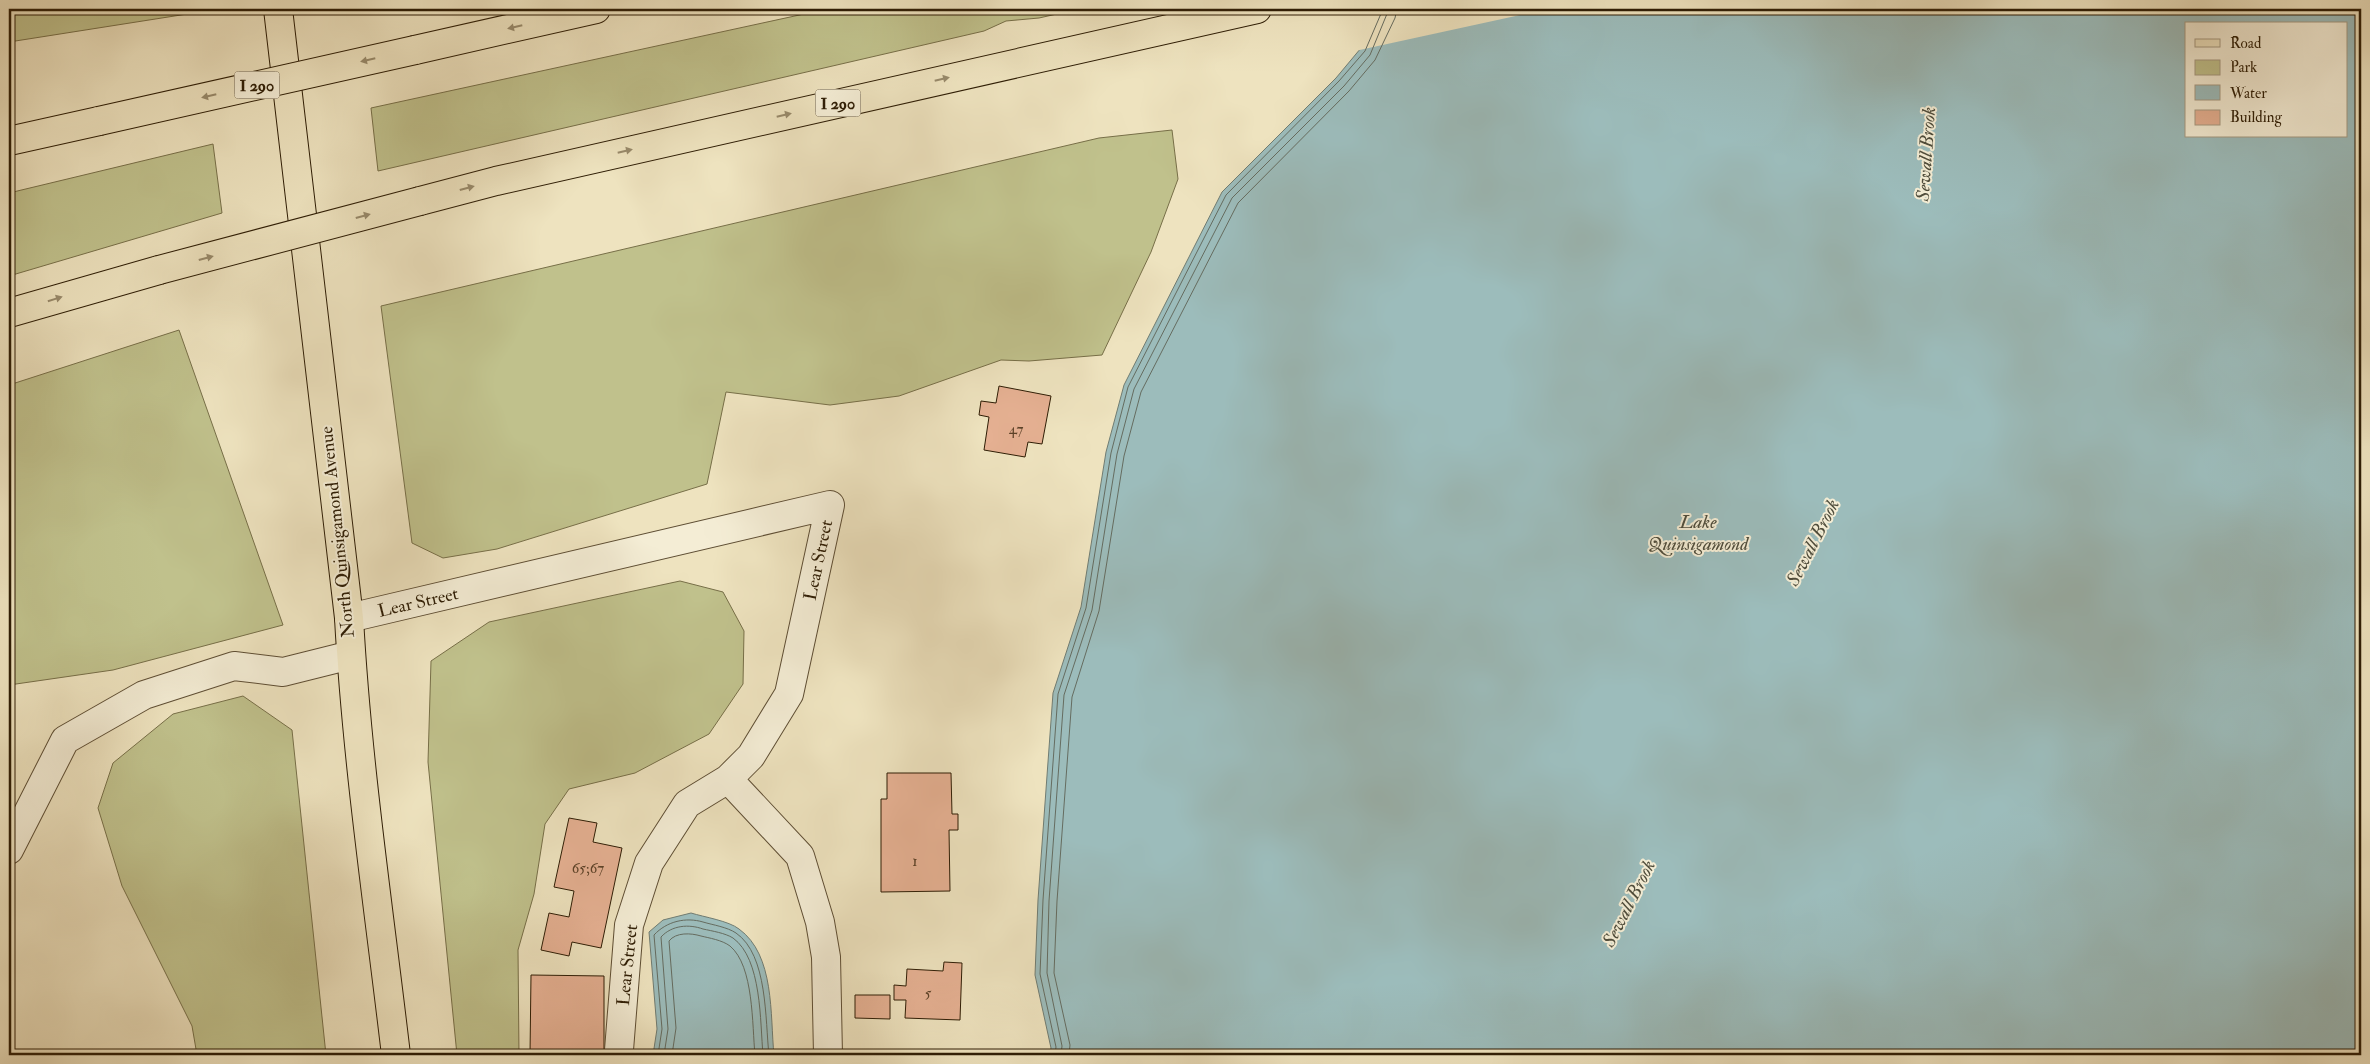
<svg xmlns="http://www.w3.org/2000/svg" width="2370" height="1064" font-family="'IM FELL Double Pica',serif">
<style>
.green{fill:#c0c18c;stroke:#776f48}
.water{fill:#9cbcbb;stroke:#707c72;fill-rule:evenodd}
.pier{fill:#eee3bf}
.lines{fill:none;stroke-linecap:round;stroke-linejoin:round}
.shore{stroke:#656c60;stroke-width:1}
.building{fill:#e5b092;stroke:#2e1d05}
.minor-casing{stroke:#5e4e34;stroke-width:30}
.major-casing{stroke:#2e1d05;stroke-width:30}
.highway-casing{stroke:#2e1d05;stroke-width:30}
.minor{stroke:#f4edd5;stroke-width:28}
.major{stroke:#eee3bf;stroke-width:28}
.highway{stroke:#eee3bf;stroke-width:28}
.highway-bridge-casing{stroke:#2e1d05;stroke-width:30;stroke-linecap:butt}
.highway-bridge{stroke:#eee3bf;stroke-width:28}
.oneway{fill:#988a6b}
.labels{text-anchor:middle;stroke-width:4;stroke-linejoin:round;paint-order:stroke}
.number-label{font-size:15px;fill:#5c4228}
.shield{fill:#f4edd5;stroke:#695b43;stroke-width:1}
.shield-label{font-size:16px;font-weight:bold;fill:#2e1d05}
.street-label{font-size:18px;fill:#2e1d05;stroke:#f4edd5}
.water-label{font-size:19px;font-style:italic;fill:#4f4d3c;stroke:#f4edd5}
</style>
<rect width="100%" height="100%" fill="#eee3bf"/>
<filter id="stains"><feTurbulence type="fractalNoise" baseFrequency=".004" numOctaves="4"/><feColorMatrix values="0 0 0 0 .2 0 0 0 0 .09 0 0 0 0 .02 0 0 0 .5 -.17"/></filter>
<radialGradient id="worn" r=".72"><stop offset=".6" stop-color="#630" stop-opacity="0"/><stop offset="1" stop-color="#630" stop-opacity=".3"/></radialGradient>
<path class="green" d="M9,9H219L9,42Z
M827,9H1079L1039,18L1006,21L984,31L378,171L371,108Z
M1172,130L1178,179L1151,252L1102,355L1029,361L1001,360L899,396L830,405L726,392L707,484L497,549L443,558L412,543L381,306L1099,138Z
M213,144L222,213L9,276V193Z
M179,330L283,625L113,670L9,685V385Z
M680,581L723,592L744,631L743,684L709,734L635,773L569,789L545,824L534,894L518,950L519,1055H457L428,762L431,661L489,622Z
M243,696L292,730L326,1055H197L192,1026L122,886L98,808L113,763L173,714Z"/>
<path class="water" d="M1379,9H2361V1055H1050L1051,1048L1035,975L1038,900L1053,693L1081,607L1106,452L1124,385L1222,192L1336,78L1361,48ZM2186,24H2346V136H2186Z
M691,913C704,917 729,921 739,929C775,955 770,1015 774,1055H653L657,1029L649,932L663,920Z"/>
<path class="pier" d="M1376,9H1548L1355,51Z"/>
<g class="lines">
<path class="shore" d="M658,1055L662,1029L654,935C667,921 686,917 703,922C713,925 727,927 736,933C768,955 765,1020 769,1055
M664,1055L668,1029L661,937C672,925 689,924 703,929C712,931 725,933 733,938C762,959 760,1022 763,1055
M672,1055L676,1028L669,941C676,932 691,933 701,936C709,938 722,940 730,946C754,966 752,1025 755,1055
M1055,1055L1056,1047L1040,974L1043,900L1058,694L1086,608L1111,453L1128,387L1226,195L1339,81L1365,51L1383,9
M1061,1055L1062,1046L1047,973L1049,901L1064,695L1092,610L1117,454L1134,389L1232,198L1344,86L1370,55L1389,9
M1069,1055L1070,1045L1054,973L1057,901L1072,697L1099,611L1124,456L1141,392L1238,203L1349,91L1375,60L1395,18L1397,9"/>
</g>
<path class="building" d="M999,386L1051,396L1042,444L1028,442L1025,457L984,450L989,417L979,415L981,401L996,403Z
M887,773H951L952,814H958V830H949L950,891L881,892V799H887Z
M569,818L597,823L593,842L622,848L601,948L572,942L569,956L541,950L549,913L569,917L574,891L554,887Z
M944,962L962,963L960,1020L905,1018L906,1000H894V985L906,986L907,969L943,971Z
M531,975L604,976V1055H530Z
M855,995H890V1019L855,1018Z"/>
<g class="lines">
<defs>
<path id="minor" d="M349,618L830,505L789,694L751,756L728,779L687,804L649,863L629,925L619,1050
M728,779L800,856L820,922L826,957L828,1055
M9,850L65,740L144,695L234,666L283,672L351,655"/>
<path id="major" d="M278,9L349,618C357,764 379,910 396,1055"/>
<path id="highway" d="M415,50L596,9
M9,141L99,121
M420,201L496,181L1257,9
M9,313L159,270"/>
</defs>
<use href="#minor" class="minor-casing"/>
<use href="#major" class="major-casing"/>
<use href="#highway" class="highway-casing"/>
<use href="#minor" class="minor"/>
<use href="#major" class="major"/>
<use href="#highway" class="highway"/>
<defs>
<path id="highway-bridge" d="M99,121L415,50
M159,270L420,201"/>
</defs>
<use href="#highway-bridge" class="highway-bridge-casing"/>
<use href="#highway-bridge" class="highway-bridge"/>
</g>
<defs><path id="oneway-solid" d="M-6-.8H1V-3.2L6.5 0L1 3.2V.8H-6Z" transform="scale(1.25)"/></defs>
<g class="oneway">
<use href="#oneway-solid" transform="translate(515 27) rotate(167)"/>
<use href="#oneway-solid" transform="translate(368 60) rotate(167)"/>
<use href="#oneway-solid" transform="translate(942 79) rotate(-13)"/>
<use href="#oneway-solid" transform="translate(209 96) rotate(167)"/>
<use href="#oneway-solid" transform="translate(784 115) rotate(-13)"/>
<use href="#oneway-solid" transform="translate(625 151) rotate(-13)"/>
<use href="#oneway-solid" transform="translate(467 188) rotate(-15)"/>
<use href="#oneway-solid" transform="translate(363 216) rotate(-15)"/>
<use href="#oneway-solid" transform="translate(206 258) rotate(-15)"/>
<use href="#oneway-solid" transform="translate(55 299) rotate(-17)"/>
</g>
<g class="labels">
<g class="number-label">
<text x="1016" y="434">47</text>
<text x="915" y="866">1</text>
<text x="588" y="873">65;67</text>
<text x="928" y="998">5</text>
</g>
<g class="shield">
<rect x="234.5" y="71.5" width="45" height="27" rx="4"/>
<rect x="815.5" y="89.5" width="45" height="27" rx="4"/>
</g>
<g class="shield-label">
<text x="257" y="91">I 290</text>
<text x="838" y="109">I 290</text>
</g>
<g class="street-label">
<text transform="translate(337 532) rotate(-96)" y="6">North Quinsigamond Avenue</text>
<text transform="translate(818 560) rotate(-78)" y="6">Lear Street</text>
<text transform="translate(418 602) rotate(-13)" y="6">Lear Street</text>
<text transform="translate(627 965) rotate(-84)" y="6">Lear Street</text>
</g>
<g class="water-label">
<text transform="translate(1925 154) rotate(-86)" y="7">Sewall Brook</text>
<text x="1698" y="528">Lake<tspan x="1698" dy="22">Quinsigamond</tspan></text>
<text transform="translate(1812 542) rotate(-63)" y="7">Sewall Brook</text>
<text transform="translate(1628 903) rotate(-63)" y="7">Sewall Brook</text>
</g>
</g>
<rect width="2370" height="1064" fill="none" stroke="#eee3bf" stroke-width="30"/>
<rect x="10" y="10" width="2350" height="1044" fill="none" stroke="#2e1d05" stroke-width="2.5"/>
<rect x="15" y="15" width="2340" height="1034" fill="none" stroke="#2e1d05"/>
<rect x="2185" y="22" width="162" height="115" fill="#f4edd5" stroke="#a59a82"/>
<rect x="2195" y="39" width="25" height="8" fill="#eee3bf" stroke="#a59a82"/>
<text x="2230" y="48" font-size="15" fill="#2e1d05">Road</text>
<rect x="2195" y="60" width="25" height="15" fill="#c0c18c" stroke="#a59a82"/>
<text x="2230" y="72" font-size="15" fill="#2e1d05">Park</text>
<rect x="2195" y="85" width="25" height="15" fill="#9cbcbb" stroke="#a59a82"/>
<text x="2230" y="98" font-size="15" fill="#2e1d05">Water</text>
<rect x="2195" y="110" width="25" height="15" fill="#e5b092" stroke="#a59a82"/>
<text x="2230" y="122" font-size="15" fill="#2e1d05">Building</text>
<rect width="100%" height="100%" filter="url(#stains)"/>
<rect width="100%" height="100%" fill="url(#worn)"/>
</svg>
